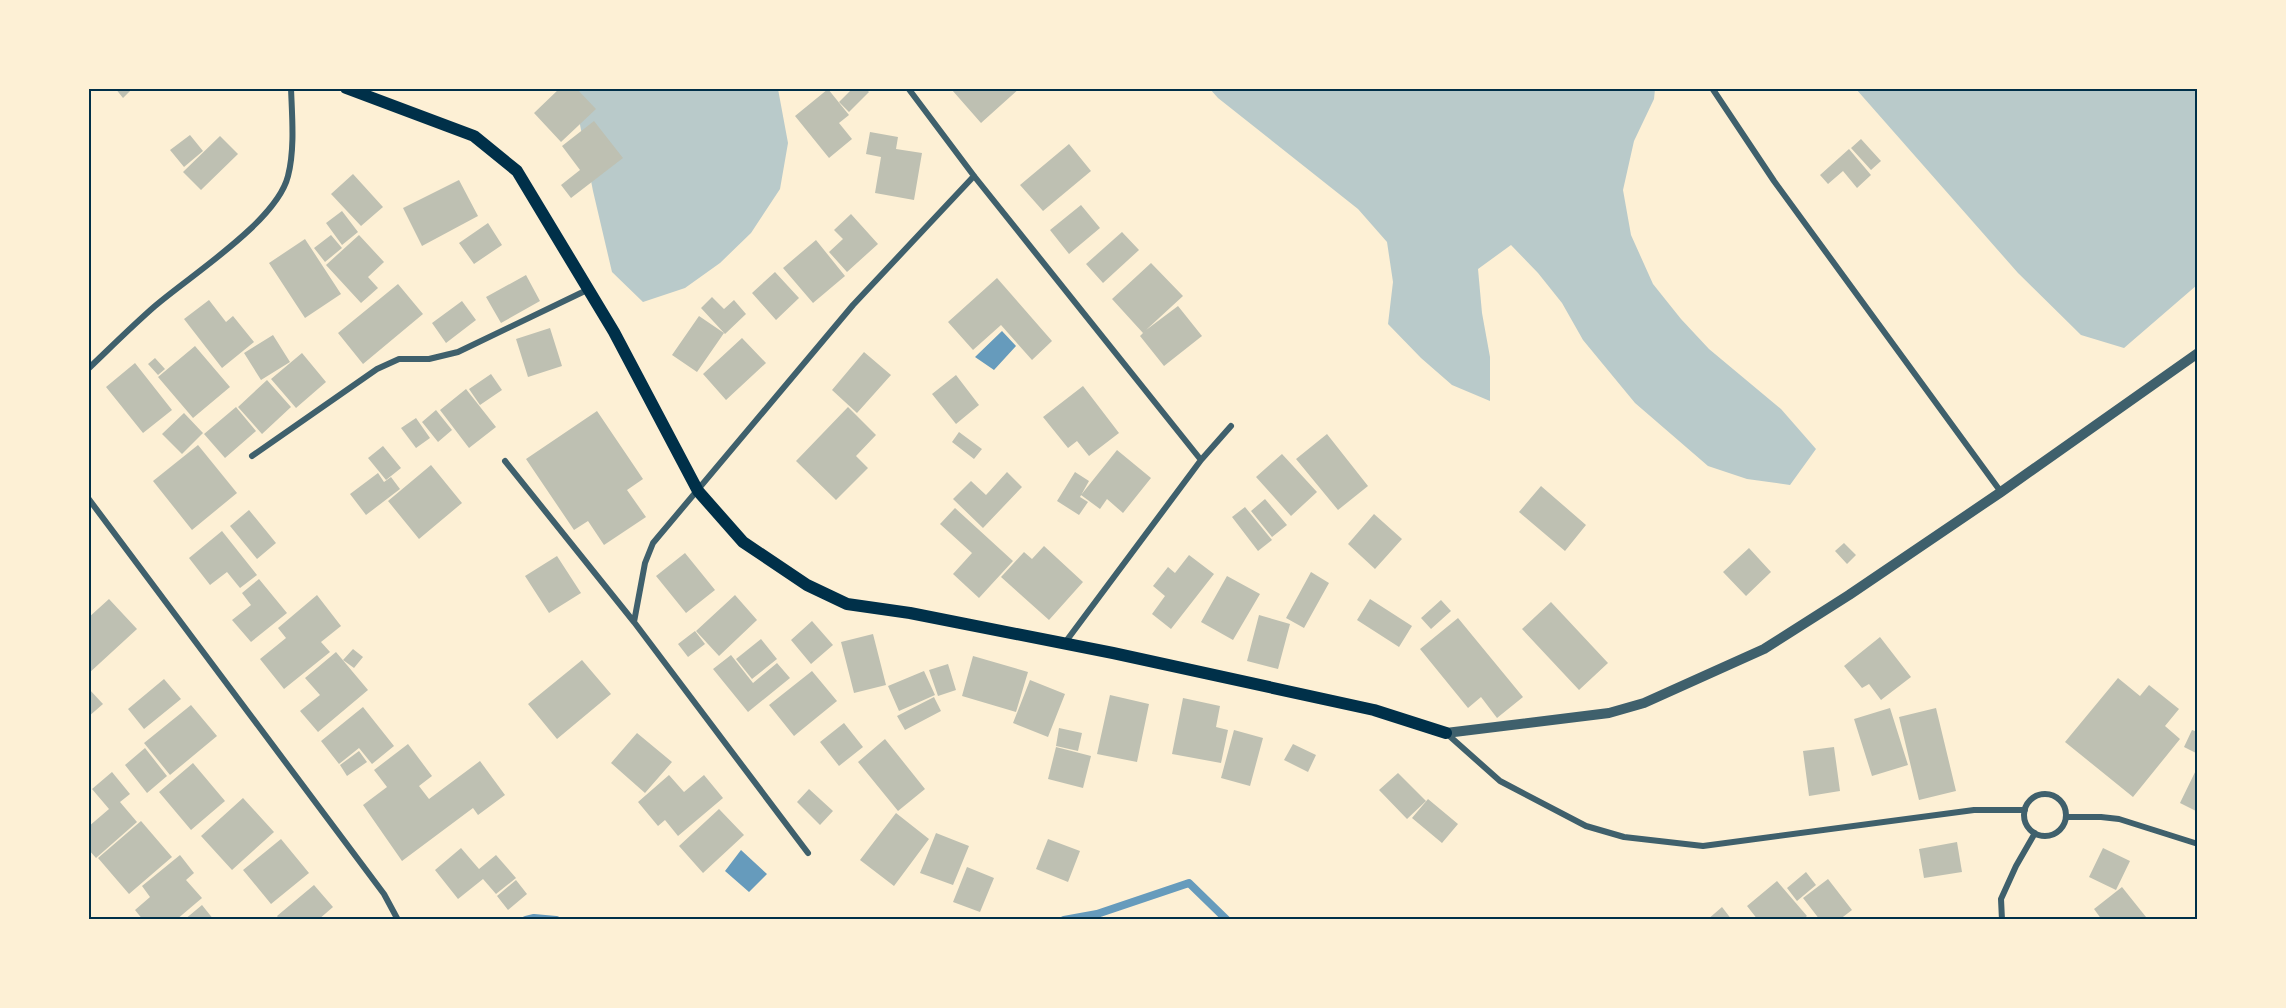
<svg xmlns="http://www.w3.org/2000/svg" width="2286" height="1008" font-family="Barlow,sans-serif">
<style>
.green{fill:#b9caca}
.water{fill:#669bbc}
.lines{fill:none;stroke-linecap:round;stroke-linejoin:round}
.stream{stroke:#669bbc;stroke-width:8}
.building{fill:#bec0b2}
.minor{stroke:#3f606c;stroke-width:6}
.tertiary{stroke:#3f606c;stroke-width:10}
.secondary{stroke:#003049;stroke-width:12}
.neatline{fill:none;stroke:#003049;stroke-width:2}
</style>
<rect width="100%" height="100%" fill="#fdf0d5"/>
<path class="green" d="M573,89H778L788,143L780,189L751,233L720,263L685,288L643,302L612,272L593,191Z
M1210,89H1655L1654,99L1634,141L1623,190L1631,235L1653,284L1681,319L1709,349L1781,409L1816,449L1790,485L1747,479L1708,466L1635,403L1583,340L1562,303L1538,273L1511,245L1478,269L1482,313L1490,357V401L1452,385L1421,358L1388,324L1393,282L1387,242L1358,209L1218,98Z
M1856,89H2197V285L2124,348L2081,335L2018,273Z"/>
<path class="water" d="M1002,331L1016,346L994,370L975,357Z
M741,850L767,874L749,892L725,871Z"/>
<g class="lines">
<path class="stream" d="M526,920L534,918L556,920
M1064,920L1097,914L1189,883L1227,920"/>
</g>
<path class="building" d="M115,88H133L123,98Z
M560,88H576L596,109L561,142L534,113Z
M853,88H865L869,92L849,112L839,102Z
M954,88H1020L981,123L952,90Z
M828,89L849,115L839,123L852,139L829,158L795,116Z
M594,121L623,158L571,198L561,185L580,170L562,146Z
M870,132L898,137L896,149L922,153L914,200L875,193L881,157L866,154Z
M190,135L203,151L184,167L170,150Z
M220,136L238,154L201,190L183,172Z
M1861,139L1881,161L1871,170L1851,148Z
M1069,144L1091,171L1043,211L1020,185Z
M1849,149L1871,175L1857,188L1843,171L1828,184L1820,175Z
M353,174L383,207L361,226L331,194Z
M459,180L478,216L422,246L403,208Z
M1081,205L1100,228L1069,254L1050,230Z
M342,211L358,232L342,245L326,223Z
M851,214L878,244L847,272L829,252L843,239L834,230Z
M488,223L502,245L474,264L459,243Z
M1122,232L1139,250L1103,283L1086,264Z
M331,235L342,248L325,262L314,248Z
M359,235L384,262L368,277L378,288L361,303L326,265Z
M305,239L341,294L305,318L269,263Z
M816,240L845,276L813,303L783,268Z
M1151,263L1183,296L1146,330L1178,306L1202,336L1164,366L1140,336L1143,333L1112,299Z
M775,272L799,298L776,320L752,293Z
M526,275L540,301L501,323L486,297Z
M997,278L1052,341L1032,360L1001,325L973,350L948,322Z
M398,284L423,314L363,364L338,333Z
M712,297L724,309L734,300L746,314L725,334L701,308Z
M209,300L226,322L233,316L254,342L222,368L184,319Z
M462,301L476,320L446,343L432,323Z
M699,316L724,333L697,372L672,355Z
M550,328L562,366L528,377L516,339Z
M273,335L290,362L261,380L244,353Z
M742,338L766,363L726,400L703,374Z
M195,346L230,387L193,418L158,377Z
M864,352L891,375L857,413L832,390Z
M302,353L326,382L296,408L271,379Z
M155,358L165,369L158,375L148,364Z
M135,363L172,410L143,433L106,387Z
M491,374L502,390L480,405L469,389Z
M956,375L979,405L956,424L932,394Z
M267,380L291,407L262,434L238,407Z
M1083,386L1119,433L1089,456L1077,441L1068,448L1043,417Z
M466,389L496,427L469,448L440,410Z
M236,407L256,431L225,458L204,434Z
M848,407L876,435L856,456L868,468L836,500L796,461Z
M436,410L452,430L438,442L422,422Z
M597,411L643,479L627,490L646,517L604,545L588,521L574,530L526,459Z
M184,413L203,433L182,454L162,434Z
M416,418L430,438L416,448L401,428Z
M959,432L982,449L974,459L952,442Z
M1327,434L1368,486L1338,510L1296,459Z
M198,445L237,493L192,530L153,481Z
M383,446L401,468L386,480L368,458Z
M1117,450L1151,478L1123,513L1107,499L1100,509L1081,495Z
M1282,454L1317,492L1291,516L1256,477Z
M431,465L462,503L419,539L388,501Z
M1007,472L1022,487L983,528L953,499L971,481L986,495Z
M1075,472L1089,481L1080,497L1088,502L1079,515L1057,501Z
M378,473L384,482L391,477L400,489L366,515L350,494Z
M1541,486L1586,525L1565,551L1519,512Z
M1265,499L1287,525L1272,537L1251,511Z
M1245,507L1272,540L1258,551L1232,517Z
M955,508L1013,561L979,598L953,574L972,553L940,524Z
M249,510L276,543L257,559L230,526Z
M1374,514L1402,539L1375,569L1348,544Z
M222,531L257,575L240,588L227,572L210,585L189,558Z
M1844,543L1856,555L1847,564L1835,551Z
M1044,546L1083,582L1049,620L1001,577L1024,552L1032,559Z
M1749,548L1771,572L1746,596L1723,572Z
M685,553L715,590L686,613L656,576Z
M1189,555L1214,574L1171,629L1152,614L1165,596L1153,586L1168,567L1175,573Z
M557,556L581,593L549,613L525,576Z
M1311,572L1329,583L1304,628L1286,618Z
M1227,576L1260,594L1233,640L1201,622Z
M259,579L287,613L251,642L232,620L251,605L242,593Z
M317,595L341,626L321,642L330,652L284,689L260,659L286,638L278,628Z
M735,595L757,620L719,656L696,631Z
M109,599L137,629L88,674V618Z
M1370,599L1412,626L1399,647L1357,620Z
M1441,600L1451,611L1431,629L1421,618Z
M1551,602L1608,663L1579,690L1522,629Z
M1259,615L1290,624L1278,669L1247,661Z
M1458,618L1523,697L1497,718L1481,697L1468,708L1420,649Z
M812,621L833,645L811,664L791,640Z
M695,631L705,644L688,657L678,644Z
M873,634L886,685L854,693L841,642Z
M1880,637L1911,677L1881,700L1869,684L1862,688L1844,666Z
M761,639L777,659L752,679L736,659Z
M353,649L363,657L354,668L343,660Z
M336,652L368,690L318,732L300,711L320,695L305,678Z
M731,655L753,683L777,663L790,678L748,712L713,669Z
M973,656L1028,672L1016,712L962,696Z
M582,660L611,694L557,739L528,704Z
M948,664L956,690L938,696L929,670Z
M812,671L837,701L794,736L769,705Z
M924,671L935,695L899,711L888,686Z
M2118,678L2140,696L2149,685L2179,709L2165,726L2180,739L2133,797L2065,742Z
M164,679L181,699L144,729L128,709Z
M1030,680L1065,694L1048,737L1013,723Z
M88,688L103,704L88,717Z
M1110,695L1149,704L1137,762L1097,754Z
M934,697L941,711L905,730L897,716Z
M1183,698L1220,706L1216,727L1228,730L1221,763L1172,754Z
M191,705L217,736L170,775L144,743Z
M363,707L394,746L372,764L359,748L339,764L321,741Z
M1890,708L1908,765L1872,776L1854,719Z
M1936,708L1956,791L1919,800L1899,717Z
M844,723L863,747L839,766L820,742Z
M1059,728L1082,733L1078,751L1056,746Z
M1234,730L1263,738L1250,786L1221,778Z
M2192,730L2198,732V754L2184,747Z
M637,733L672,762L645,793L611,763Z
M885,739L925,789L898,811L858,762Z
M408,744L432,776L419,786L429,799L480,761L505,795L478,815L473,808L402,861L363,805L387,787L374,770Z
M1293,744L1316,755L1308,772L1284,760Z
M1056,747L1091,756L1083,788L1048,779Z
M1834,747L1840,791L1809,796L1803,751Z
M145,748L167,776L147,793L125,765Z
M359,751L367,762L347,776L340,765Z
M193,763L225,801L191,830L159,792Z
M2198,766V812L2180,803Z
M112,772L130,794L120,802L137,822L96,858L88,849V827L109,809L92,789Z
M1398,773L1426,801L1407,819L1379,790Z
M669,775L684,792L704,775L723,798L678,836L665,820L658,826L638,802Z
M809,789L833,811L820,825L797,802Z
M243,798L274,832L232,870L201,836Z
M1428,799L1458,824L1442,843L1412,818Z
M719,809L744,835L703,873L679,846Z
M896,813L929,839L894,886L860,860Z
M141,821L172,857L129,894L98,858Z
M936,833L969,846L953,885L920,873Z
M281,839L309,873L271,904L243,870Z
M1048,839L1080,851L1068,882L1036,869Z
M1957,842L1962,872L1924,878L1919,849Z
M461,848L479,869L496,855L516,878L496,894L483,879L458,899L435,870Z
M2103,848L2130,861L2116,890L2089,877Z
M180,855L194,873L186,880L202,898L176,920H143L135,910L150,897L142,886Z
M967,867L994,878L980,912L953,902Z
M1806,872L1816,885L1797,901L1787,888Z
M1828,879L1852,910L1839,920H1820L1803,898Z
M516,880L527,894L508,910L497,896Z
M1777,881L1807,916L1802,920H1758L1747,906Z
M314,885L333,907L318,920H280L277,916Z
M2122,887L2146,917L2144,920H2102L2094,909Z
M202,905L214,920H184Z
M1722,907L1732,920H1707Z"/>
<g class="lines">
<path class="minor" d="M908,88L974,176L1201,460
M1712,88L1774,181L2001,492
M88,369C110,348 132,326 155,306C191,275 277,221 288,176C295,149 292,116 291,88
M252,456L377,369L399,359H429L458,352L587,290
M505,461L634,622
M88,498L384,894L398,920
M1064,644L1201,460L1231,426
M1446,733L1500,781L1586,826L1624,837L1703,846L1974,810H2025
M2024 815a21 21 0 1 1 42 0a21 21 0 1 1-42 0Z
M2066,817H2101L2119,819L2198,844
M808,853L634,622L645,563L653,543L853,305L974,176
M2002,920L2001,899L2016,866L2035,833"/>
<path class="tertiary" d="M1446,733L1609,713L1644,703L1764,649L1849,595L2001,492L2198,353"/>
<path class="secondary" d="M346,88L474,136L517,171L614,332L698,491L743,542L807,585L847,604L910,613L1113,653L1374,710L1446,733"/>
</g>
<rect width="2286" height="1008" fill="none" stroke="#fdf0d5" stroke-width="180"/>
<rect x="90" y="90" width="2106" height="828" class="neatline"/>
</svg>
